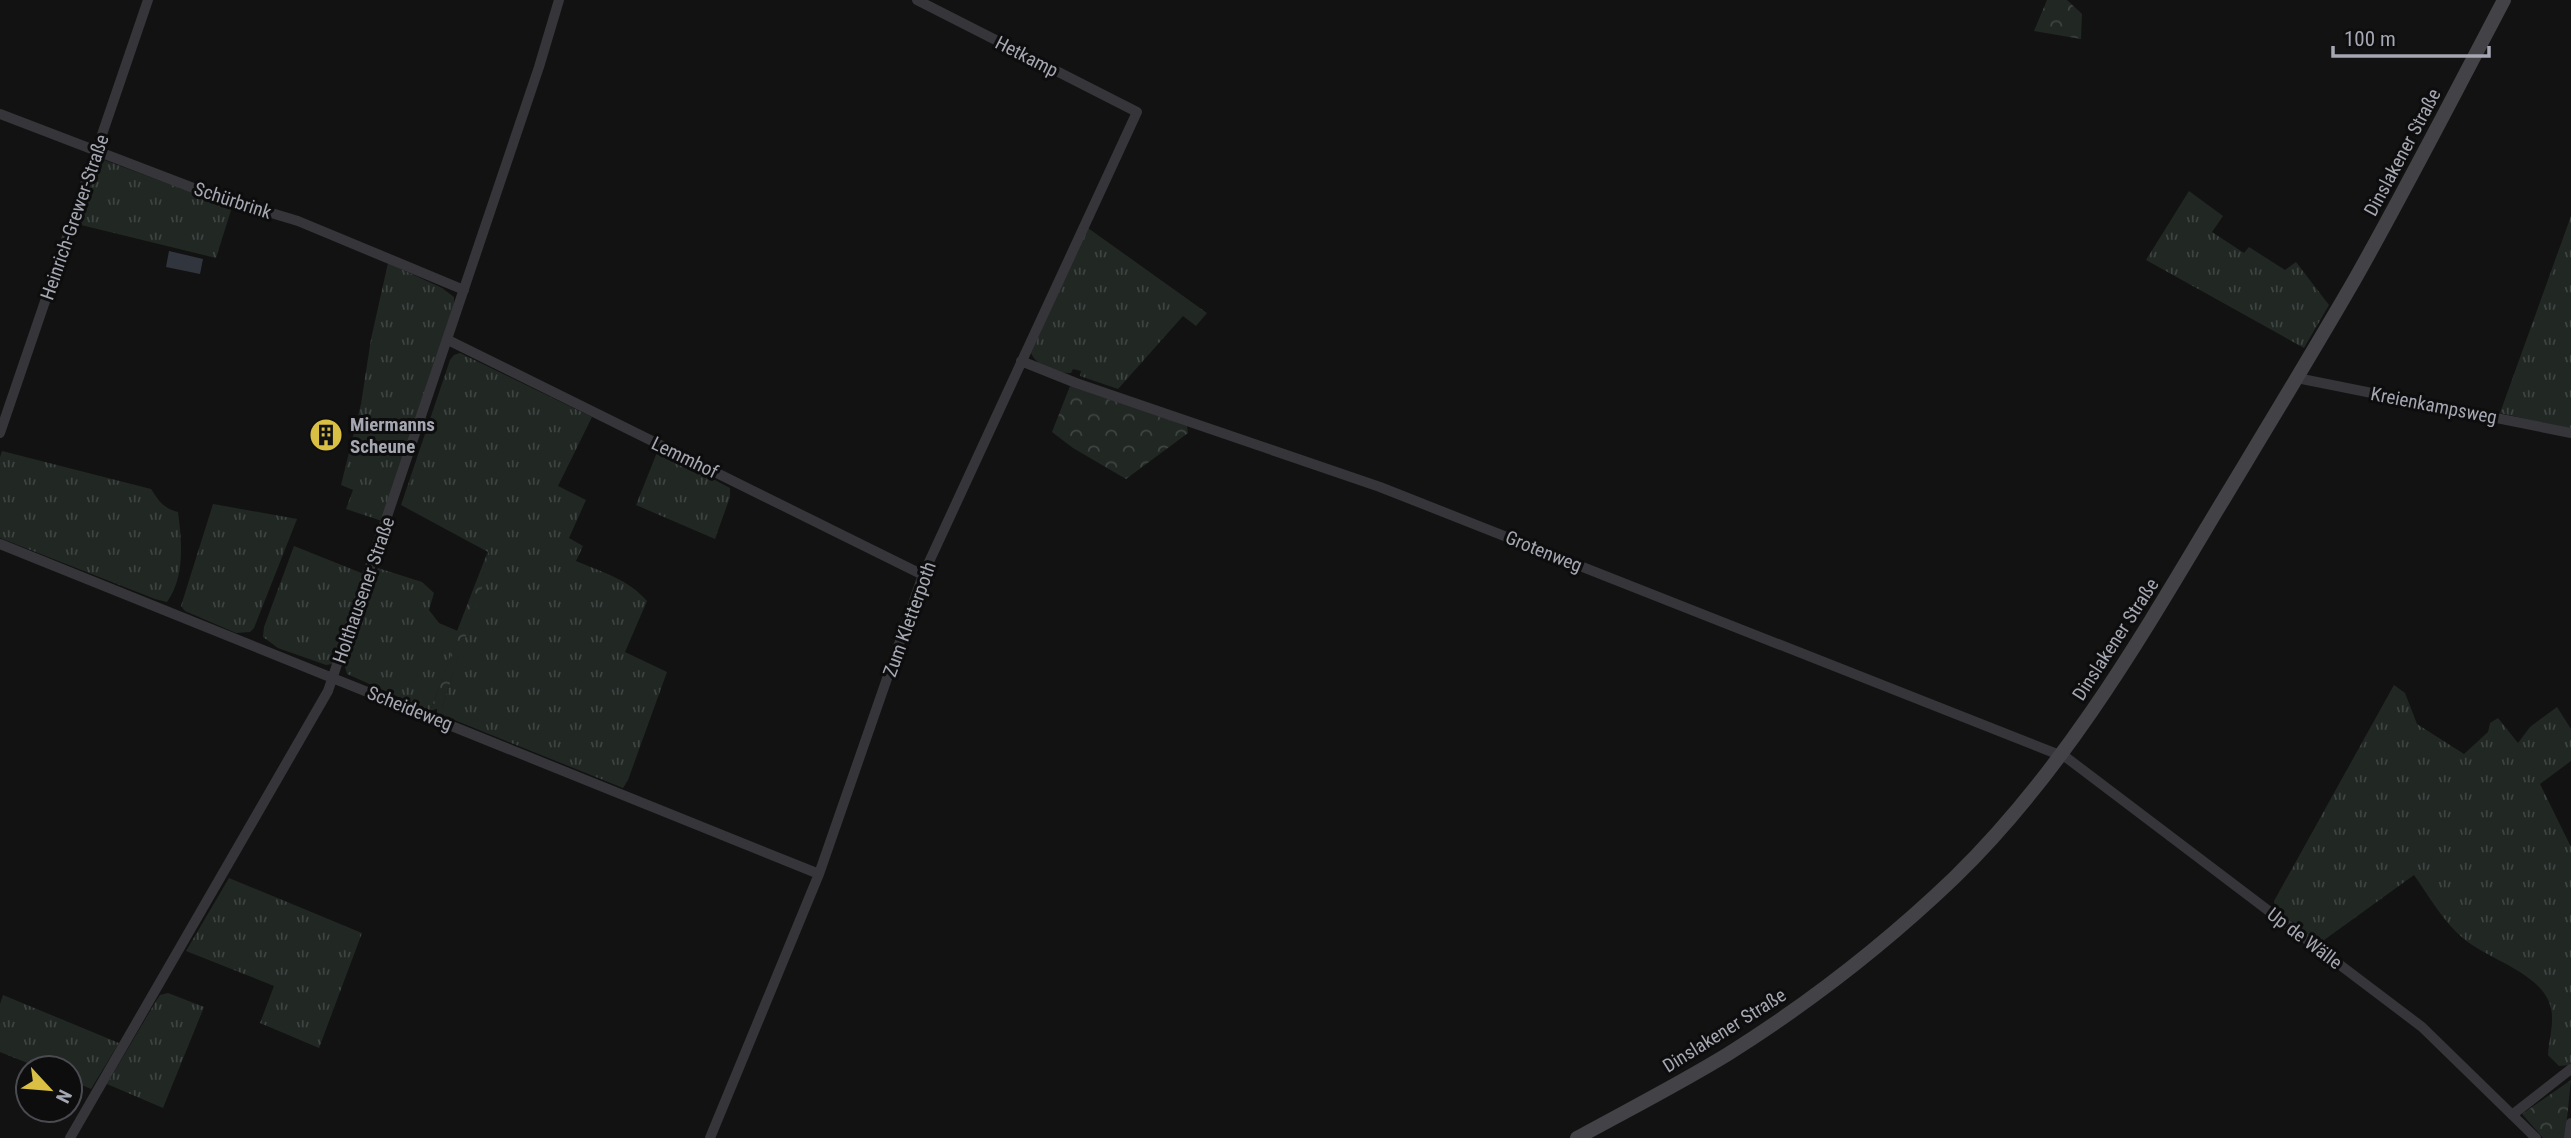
<svg xmlns="http://www.w3.org/2000/svg" width="2571" height="1138" font-family="'Roboto Condensed',sans-serif">
<style>
.grass{fill:url(#grass-tufts)}
.forest{fill:url(#forest-crowns)}
.water{fill:#31363e}
.lines{fill:none;stroke-linecap:round;stroke-linejoin:round}
.minor{stroke:#35353a;stroke-width:10}
.secondary{stroke:#424247;stroke-width:14}
.labels{text-anchor:middle;stroke-width:6;stroke-linejoin:round;paint-order:stroke}
.street-label{font-size:19px;fill:#a5a7b2;stroke:#0d0d0e}
.poi-label{font-size:19px;font-weight:bold;fill:#a5a7b2;stroke:#0d0d0e;text-anchor:start}
</style>
<defs>
<pattern id="grass-tufts" width="24" height="20" patternUnits="userSpaceOnUse" patternTransform="scale(1.75)"><rect width="24" height="20" fill="#212723"/><path d="M3 7l-1-3M5 7V3M7 7l1-3M15 17l-1-3M17 17v-4M19 17l1-3" fill="none" stroke="#3e4441"/></pattern>
<pattern id="forest-crowns" width="20" height="18" patternUnits="userSpaceOnUse" patternTransform="scale(1.75)"><rect width="20" height="18" fill="#212723"/><path d="M2 6a3 3 0 1 1 6 0M12 15a3 3 0 1 1 6 0" fill="none" stroke="#3e4441"/></pattern>
</defs>
<rect width="100%" height="100%" fill="#121213"/>
<path class="grass" d="M104,160L232,207L216,258L77,224C82,208 90,168 104,160Z
M2189,191L2223,216L2212,232L2244,253L2249,247L2285,270L2296,262L2329,305L2304,348L2146,260Z
M2571,216V429L2500,413Z
M1088,228L1207,313L1196,326L1183,316L1118,389L1080,376L1081,371L1073,369L1071,373C1057,373 1037,367 1031,353Z
M388,263L442,288L454,297V304L382,521L346,509L353,490L341,485L361,404L371,339Z
M460,353L592,417L558,486L586,500L569,538L583,546L576,561C602,572 628,579 647,601L625,652L667,672L628,780L623,788L437,713V707H442L482,585L488,552L401,505L450,360L454,355Z
M658,450L730,488V497L715,539L636,505Z
M2,451L151,489C158,500 164,509 178,512C182,542 185,577 167,602L155,599L0,538V457Z
M213,504L297,519L254,628L250,632L236,633L185,611L181,606Z
M294,546L364,574L332,664L326,665L278,648L263,637L264,627Z
M378,568L422,582L434,593L429,610L439,623L460,632L430,711L347,674L345,667L347,659Z
M2394,685L2405,693L2417,724L2464,754L2488,732L2490,723L2498,718L2518,743L2530,727L2557,707L2571,729V761L2540,784L2571,847V1065L2559,1066L2548,1055C2549,1038 2556,1018 2549,1002C2537,972 2488,959 2464,939C2443,922 2429,896 2414,875L2320,943L2275,910L2274,901Z
M229,878L362,933L319,1048L260,1023L274,986L186,951Z
M168,993L204,1007L163,1108L107,1084L156,1001L160,995Z
M3,995L119,1043L91,1089L70,1080V1068H40L0,1052V1004Z"/>
<path class="forest" d="M2047,0H2067L2082,14L2081,39L2034,31Z
M1070,386L1187,426L1188,433L1126,479L1073,448L1052,432Z
M488,551L483,585L442,707L430,711L459,633L457,631Z
M2571,1080L2565,1138H2543L2522,1114Z"/>
<path class="water" d="M169,251L203,259L200,274L166,267Z"/>
<g class="lines">
<path class="minor" d="M0,114L209,194L298,221L464,290
M448,340L923,575
M1021,361L1076,383L1380,487L2067,758L2422,1027L2536,1138
M2297,378L2571,433
M0,433L148,0
M0,544L819,874
M2512,1115L2571,1069
M70,1138L328,691L539,67L559,0
M710,1138L819,874L923,575L1137,112L917,0
M2569,1138L2571,1123"/>
<path class="secondary" d="M1577,1138C1628,1110 1679,1084 1728,1054C1809,1003 1885,944 1954,878C2063,772 2139,641 2216,512C2263,434 2310,357 2355,279C2407,187 2455,93 2504,0"/>
</g>
<defs>
<symbol id="building-disc" viewBox="-11 -11 22 22"><circle r="9.5" fill="#d9bf44" stroke="#0d0d0e"/><path d="M-4-6H4V6H1V3H-1V6H-4ZM-2.5-4.3h1.7v1.8h-1.7ZM.8-4.3h1.7v1.8H.8ZM-2.5-1h1.7V.8h-1.7ZM.8-1h1.7V.8H.8Z" fill="#111"/></symbol>
</defs>
<g fill-rule="evenodd">
<use href="#building-disc" x="307" y="416" width="38" height="38"/>
</g>
<g class="labels">
<g class="street-label">
<text transform="translate(1027 56) rotate(27)" y="7">Hetkamp</text>
<text transform="translate(2402 152) rotate(-62)" y="7">Dinslakener Straße</text>
<text transform="translate(233 200) rotate(18)" y="7">Schürbrink</text>
<text transform="translate(74 217) rotate(-71)" y="7">Heinrich-Grewer-Straße</text>
<text transform="translate(2434 405) rotate(11)" y="7">Kreienkampsweg</text>
<text transform="translate(685 457) rotate(26)" y="7">Lemmhof</text>
<text transform="translate(1544 551) rotate(22)" y="7">Grotenweg</text>
<text transform="translate(363 590) rotate(-71)" y="7">Holthausener Straße</text>
<text transform="translate(909 619) rotate(-70)" y="7">Zum Kletterpoth</text>
<text transform="translate(2115 639) rotate(-57)" y="7">Dinslakener Straße</text>
<text transform="translate(410 708) rotate(22)" y="7">Scheideweg</text>
<text transform="translate(2305 938) rotate(37)" y="7">Up de Wälle</text>
<text transform="translate(1724 1030) rotate(-32)" y="7">Dinslakener Straße</text>
</g>
<g class="poi-label">
<text x="350" y="431">Miermanns<tspan x="350" dy="22">Scheune</tspan></text>
</g>
</g>
<g transform="translate(49 1089) rotate(116)"><circle r="33" fill="#0d0d0e" stroke="#4a4b50" stroke-width="2"/>
<path d="M0-5L12 26L0 18L-12 26Z" fill="#d9bf44"/>
<text y="-10" font-size="19" font-weight="bold" text-anchor="middle" fill="#a5a7b2">N</text>
</g>
<path d="M2333 46v10h156v-10" fill="none" stroke="#a5a7b2" stroke-width="3.5"/>
<text x="2344" y="46" font-size="21" fill="#a5a7b2" stroke="#0d0d0e" stroke-width="5" paint-order="stroke">100 m</text>
</svg>
